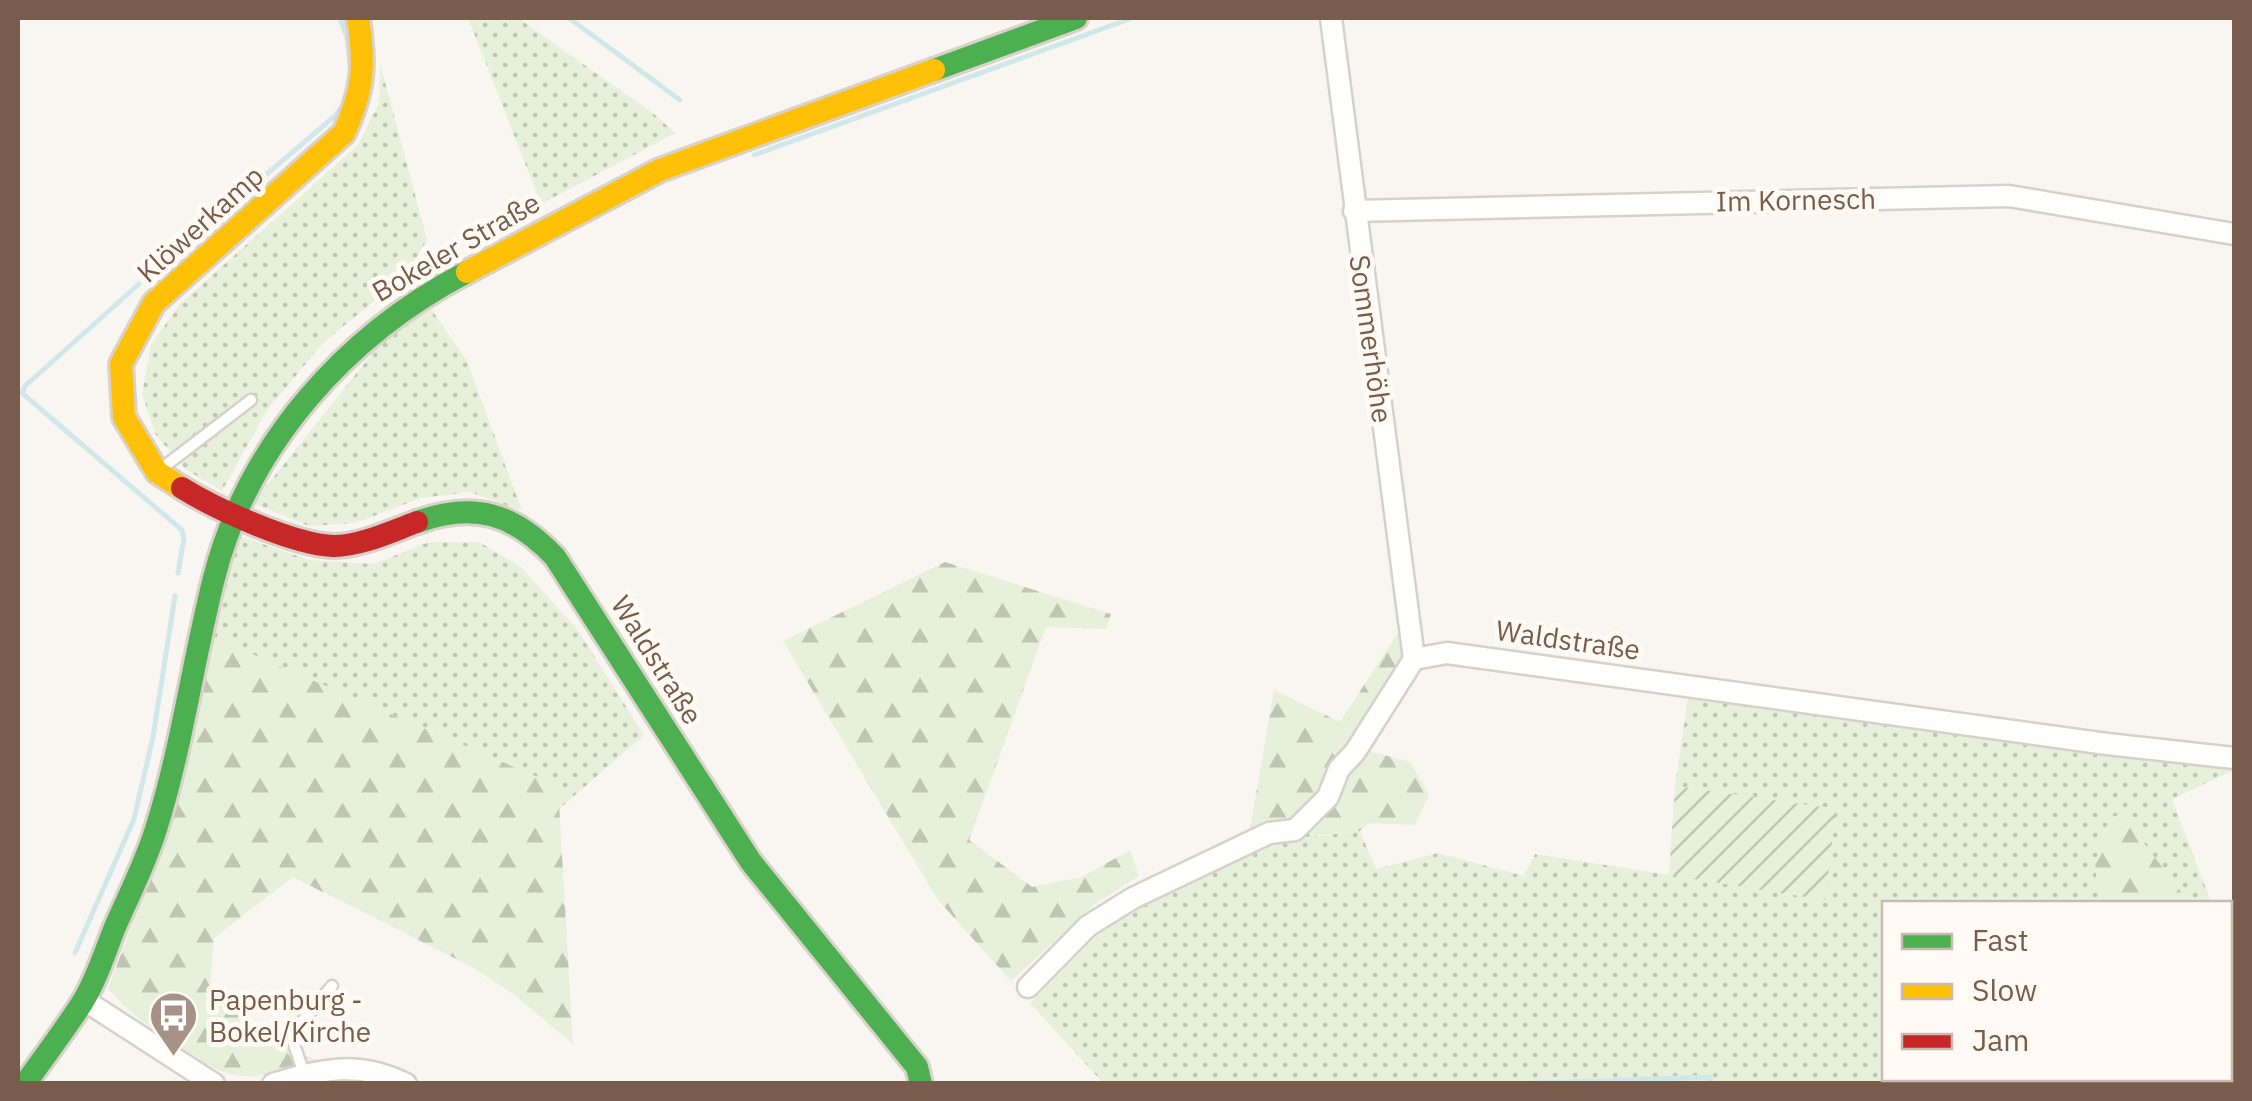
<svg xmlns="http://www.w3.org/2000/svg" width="2252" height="1101" font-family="'IBM Plex Sans',sans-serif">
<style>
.grass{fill:url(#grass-dots)}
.forest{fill:url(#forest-firs)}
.garden{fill:url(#garden-furrows)}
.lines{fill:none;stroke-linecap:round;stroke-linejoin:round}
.stream{stroke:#d0e8ea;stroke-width:5}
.lane-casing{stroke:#d7d1cb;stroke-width:15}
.street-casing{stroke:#d7d1cb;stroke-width:25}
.fast-casing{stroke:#d9d2cb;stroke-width:28}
.slow-casing{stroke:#d9d2cb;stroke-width:28}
.jam-casing{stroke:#d9d2cb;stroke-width:28}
.lane{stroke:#fefefd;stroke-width:10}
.street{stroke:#fefefd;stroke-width:20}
.fast{stroke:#4caf50;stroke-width:22}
.slow{stroke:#ffc107;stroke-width:22}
.jam{stroke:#c62828;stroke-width:22}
.labels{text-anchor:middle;stroke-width:10;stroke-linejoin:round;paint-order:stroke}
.street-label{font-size:28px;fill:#7a5c4d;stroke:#fffaf3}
.poi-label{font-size:28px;fill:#7a5c4d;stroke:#fffaf3;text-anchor:start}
</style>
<defs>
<pattern id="grass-dots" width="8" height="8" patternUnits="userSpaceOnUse" patternTransform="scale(2.5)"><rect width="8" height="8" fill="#e7f0db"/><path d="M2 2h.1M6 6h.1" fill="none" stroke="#c0c6b4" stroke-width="1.8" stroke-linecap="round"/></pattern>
<pattern id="forest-firs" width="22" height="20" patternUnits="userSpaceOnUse" patternTransform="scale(2.5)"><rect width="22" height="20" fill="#e7f0db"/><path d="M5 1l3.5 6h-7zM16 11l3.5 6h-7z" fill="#c0c6b4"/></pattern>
<pattern id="garden-furrows" width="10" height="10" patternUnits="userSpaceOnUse" patternTransform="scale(2.5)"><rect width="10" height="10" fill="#e7f0db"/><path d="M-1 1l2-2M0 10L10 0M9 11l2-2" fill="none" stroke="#c0c6b4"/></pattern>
</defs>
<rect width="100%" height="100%" fill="#f9f5f0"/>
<path class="grass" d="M468,18H518L654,114L675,133L541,204Z
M380,63L427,240L405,276L324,342L267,410L222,491L185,469L156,435L142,394L151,345L180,304L358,145L379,103Z
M429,306L467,361L522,511L470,492L421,498L355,523L309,526L253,503L387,335Z
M242,537L309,560L374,564L429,542H479L521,567L577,629L644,735L559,809L558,786L212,637L228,571Z
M1688,698L2234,770L2172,799L2208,894L2188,900L2095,863L2099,903L1884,904V1078H2230V981L2234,1006V1083H1103L1030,1003L1101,932L1157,897L1270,842L1360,831L1376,869L1438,853L1524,876L1535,854L1824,899L1835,809L1675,786Z"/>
<path class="forest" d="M945,562L1111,614L1106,629L1046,627L969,840L1032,887L1082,877L1130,850L1139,876L1095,904L1011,981L938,900L783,641Z
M1401,628L1403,658L1322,793L1290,824L1250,829L1274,690L1340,722Z
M212,637L558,786L573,1044L512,993L472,967L293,877L214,938L210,987L259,1033L320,1062C297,1067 267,1078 243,1076C204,1074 134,1018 108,989L162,843Z
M1365,750L1410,762L1429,795L1415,825L1369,823L1360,831L1297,838Z
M2122,814L2187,900L2208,894L2211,903H2099L2095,863L2109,818Z"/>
<path class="garden" d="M1675,786L1836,809L1825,900L1669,875Z"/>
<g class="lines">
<path class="stream" d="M340,18L347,38L351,71
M569,18L680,100
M754,155L1132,18
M149,274L335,116L343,106
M139,284L25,386L22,393L182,530L184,538L178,573
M75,953L134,819L153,737L175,596
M1513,1084L1710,1077L1711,1084"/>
<defs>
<path id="lane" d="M161,469L251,400
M304,1074L291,1035L332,986"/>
<path id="street" d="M1331,18L1414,659
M1354,211L2009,196L2234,234
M1028,987L1088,926L1133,898L1269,833L1295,830L1328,797L1339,769L1355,752L1414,659L1447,653L2107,744L2234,758
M84,1000L214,1084
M273,1084C323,1069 358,1060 406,1084"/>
<path id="fast" d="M934,70L1076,18
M417,522C475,501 514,514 555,557L751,862L917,1067L921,1084
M25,1084C44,1057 64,1031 82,1003C96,981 105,952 115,927C129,895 146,862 156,829C182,747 193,661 214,578C248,444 346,335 467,272"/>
<path id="slow" d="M467,272L660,170L934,70
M182,488L157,472L124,417L121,364L154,303L344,133C364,89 365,65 358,18"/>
<path id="jam" d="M182,488C216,509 294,545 334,546C361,546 392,531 417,522"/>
</defs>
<use href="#lane" class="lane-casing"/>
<use href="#street" class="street-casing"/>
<use href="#fast" class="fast-casing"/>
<use href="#slow" class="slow-casing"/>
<use href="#jam" class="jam-casing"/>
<use href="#lane" class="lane"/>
<use href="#street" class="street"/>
<use href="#fast" class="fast"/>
<use href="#slow" class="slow"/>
<use href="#jam" class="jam"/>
</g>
<defs>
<symbol id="bus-pin" viewBox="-11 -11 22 30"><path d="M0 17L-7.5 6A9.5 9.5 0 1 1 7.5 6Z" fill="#a69286" stroke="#fffaf3"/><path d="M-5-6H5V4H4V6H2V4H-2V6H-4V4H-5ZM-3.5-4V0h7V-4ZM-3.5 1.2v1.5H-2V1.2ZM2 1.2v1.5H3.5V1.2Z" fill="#fff"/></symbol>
</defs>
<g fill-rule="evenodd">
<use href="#bus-pin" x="146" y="988" width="55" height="75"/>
</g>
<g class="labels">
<g class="street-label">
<text transform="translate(1796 200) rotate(-1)" y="10">Im Kornesch</text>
<text transform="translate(200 224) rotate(-42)" y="10">Klöwerkamp</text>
<text transform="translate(456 247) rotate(-30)" y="10">Bokeler Straße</text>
<text transform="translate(1371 339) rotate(82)" y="10">Sommerhöhe</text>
<text transform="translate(1568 640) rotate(8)" y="10">Waldstraße</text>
<text transform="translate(657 660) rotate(58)" y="10">Waldstraße</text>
</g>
<g class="poi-label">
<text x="209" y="1010">Papenburg -<tspan x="209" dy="32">Bokel/Kirche</tspan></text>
</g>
</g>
<rect width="2252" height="1101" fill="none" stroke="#7a5c4d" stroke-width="40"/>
<rect x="1882" y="901" width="350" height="180" fill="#fffaf3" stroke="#cabbb1" stroke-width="2.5"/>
<rect x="1902" y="934" width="50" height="15" fill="#4caf50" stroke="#cabbb1" stroke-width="2.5"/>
<text x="1972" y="951" font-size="30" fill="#7a5c4d">Fast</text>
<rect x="1902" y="984" width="50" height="15" fill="#ffc107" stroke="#cabbb1" stroke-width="2.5"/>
<text x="1972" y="1001" font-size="30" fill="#7a5c4d">Slow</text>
<rect x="1902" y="1034" width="50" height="15" fill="#c62828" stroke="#cabbb1" stroke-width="2.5"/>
<text x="1972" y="1051" font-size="30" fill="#7a5c4d">Jam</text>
</svg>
